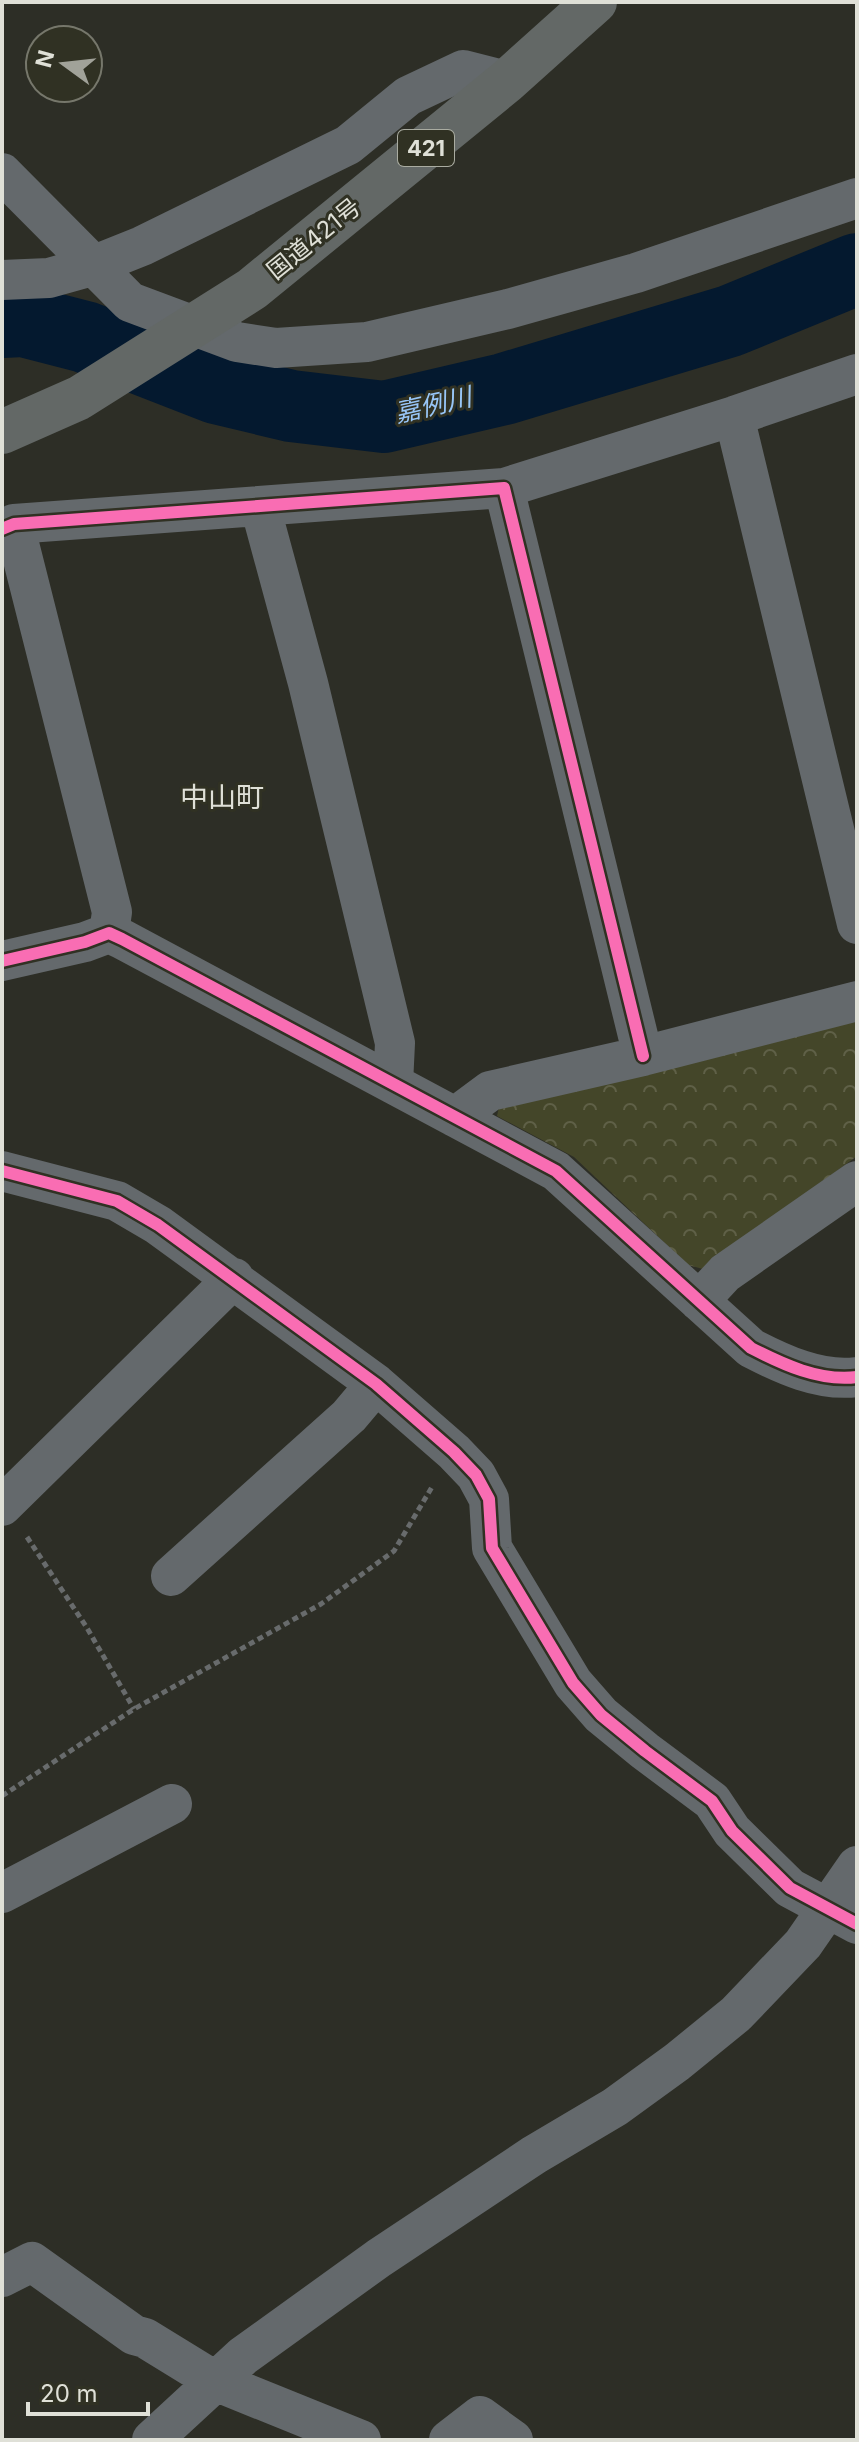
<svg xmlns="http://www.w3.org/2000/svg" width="859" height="2442" font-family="Inter,'Noto Sans JP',sans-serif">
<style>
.forest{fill:url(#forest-crowns)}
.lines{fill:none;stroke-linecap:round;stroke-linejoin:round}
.river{stroke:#04192f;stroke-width:72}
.path{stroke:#686b6c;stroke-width:5;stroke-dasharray:6 4;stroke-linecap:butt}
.minor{stroke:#64696c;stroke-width:40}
.trunk{stroke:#636866;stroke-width:44}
.cycleway-casing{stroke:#303123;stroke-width:17}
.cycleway{stroke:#f96db3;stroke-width:12}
.labels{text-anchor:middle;stroke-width:6;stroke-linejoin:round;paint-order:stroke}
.shield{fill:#303123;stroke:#aaaca1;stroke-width:2}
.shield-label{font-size:22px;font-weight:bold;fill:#dfe0d7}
.street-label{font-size:24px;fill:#dfe0d7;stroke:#303123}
.water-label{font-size:26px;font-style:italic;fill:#98c6f7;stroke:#303123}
.quarter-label{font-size:28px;fill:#dfe0d7;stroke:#303123}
</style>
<defs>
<pattern id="forest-crowns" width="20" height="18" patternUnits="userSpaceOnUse" patternTransform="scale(2)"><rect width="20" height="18" fill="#444629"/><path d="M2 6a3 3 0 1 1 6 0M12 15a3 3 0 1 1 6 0" fill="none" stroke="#5f6047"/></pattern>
</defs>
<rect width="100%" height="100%" fill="#2d2e26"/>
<path class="forest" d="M848,1017L857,1024V1156L703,1269L688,1265L574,1157L497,1116L500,1103Z"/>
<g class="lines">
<path class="river" d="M2,322L23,321L85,337L216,388L291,406L384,417L504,389L730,321L857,269"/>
<path class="path" d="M27,1537L87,1628L134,1709
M2,1796L134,1709L321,1604L394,1551L432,1487"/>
<path class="minor" d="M2,173L130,302L237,342L276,348L367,342L508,309L636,273L857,198
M2,280L49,278L92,266L142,246L348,145L408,96L463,70L507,81
M734,416L857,924
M504,488L734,416L857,374
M260,506L308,683L395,1043L393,1084
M14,524L112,912L109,933
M2,529L14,524L504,488L643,1056
M2,961L85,942L109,933L122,939L556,1171L751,1348C782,1364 820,1382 857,1377
M455,1117L490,1091L643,1056L857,1001
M2,1171L117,1201L158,1225L376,1384L454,1452L476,1475L489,1499L492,1548L573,1683L601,1715L645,1751L712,1801L732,1831L790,1888L857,1924
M699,1301L725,1273L857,1181
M2,1506L234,1278
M171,1576L349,1416L376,1384
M2,1893L172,1804
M2,2277L32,2262L134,2335L145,2338L215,2381L361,2440
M152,2440L243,2356L379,2258L534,2155L615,2107L677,2062L736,2014L803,1944L857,1866
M449,2440L480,2416L513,2440"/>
<path class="trunk" d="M2,432L79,398L252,289L507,81L595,2"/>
<defs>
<path id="cycleway" d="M2,529L14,524L504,488L643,1056
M2,961L85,942L109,933L122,939L556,1171L751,1348C782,1364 820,1382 857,1377
M2,1171L117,1201L158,1225L376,1384L454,1452L476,1475L489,1499L492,1548L573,1683L601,1715L645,1751L712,1801L732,1831L790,1888L857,1924"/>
</defs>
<use href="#cycleway" class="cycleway-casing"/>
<use href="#cycleway" class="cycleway"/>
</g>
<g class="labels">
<rect class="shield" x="398" y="130" width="56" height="36" rx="6"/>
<g class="shield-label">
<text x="426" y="156">421</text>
</g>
<g class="street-label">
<text transform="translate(314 239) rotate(-39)" y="8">国道421号</text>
</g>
<g class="water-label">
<text transform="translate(433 405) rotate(-13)" y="9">嘉例川</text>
</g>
<g class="quarter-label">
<text x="222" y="807">中山町</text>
</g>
</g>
<rect width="859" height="2442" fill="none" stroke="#dfe0d7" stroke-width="8"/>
<g transform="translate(64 64) rotate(285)"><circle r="38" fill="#303123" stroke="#76776b" stroke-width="2"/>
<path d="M0-6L14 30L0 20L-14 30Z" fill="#a1a299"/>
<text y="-12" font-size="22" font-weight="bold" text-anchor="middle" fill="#dfe0d7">N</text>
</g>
<path d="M28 2402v12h120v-12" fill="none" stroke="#dfe0d7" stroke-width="4"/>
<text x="40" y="2402" font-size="24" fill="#dfe0d7" stroke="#303123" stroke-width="6" paint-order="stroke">20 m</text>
</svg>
